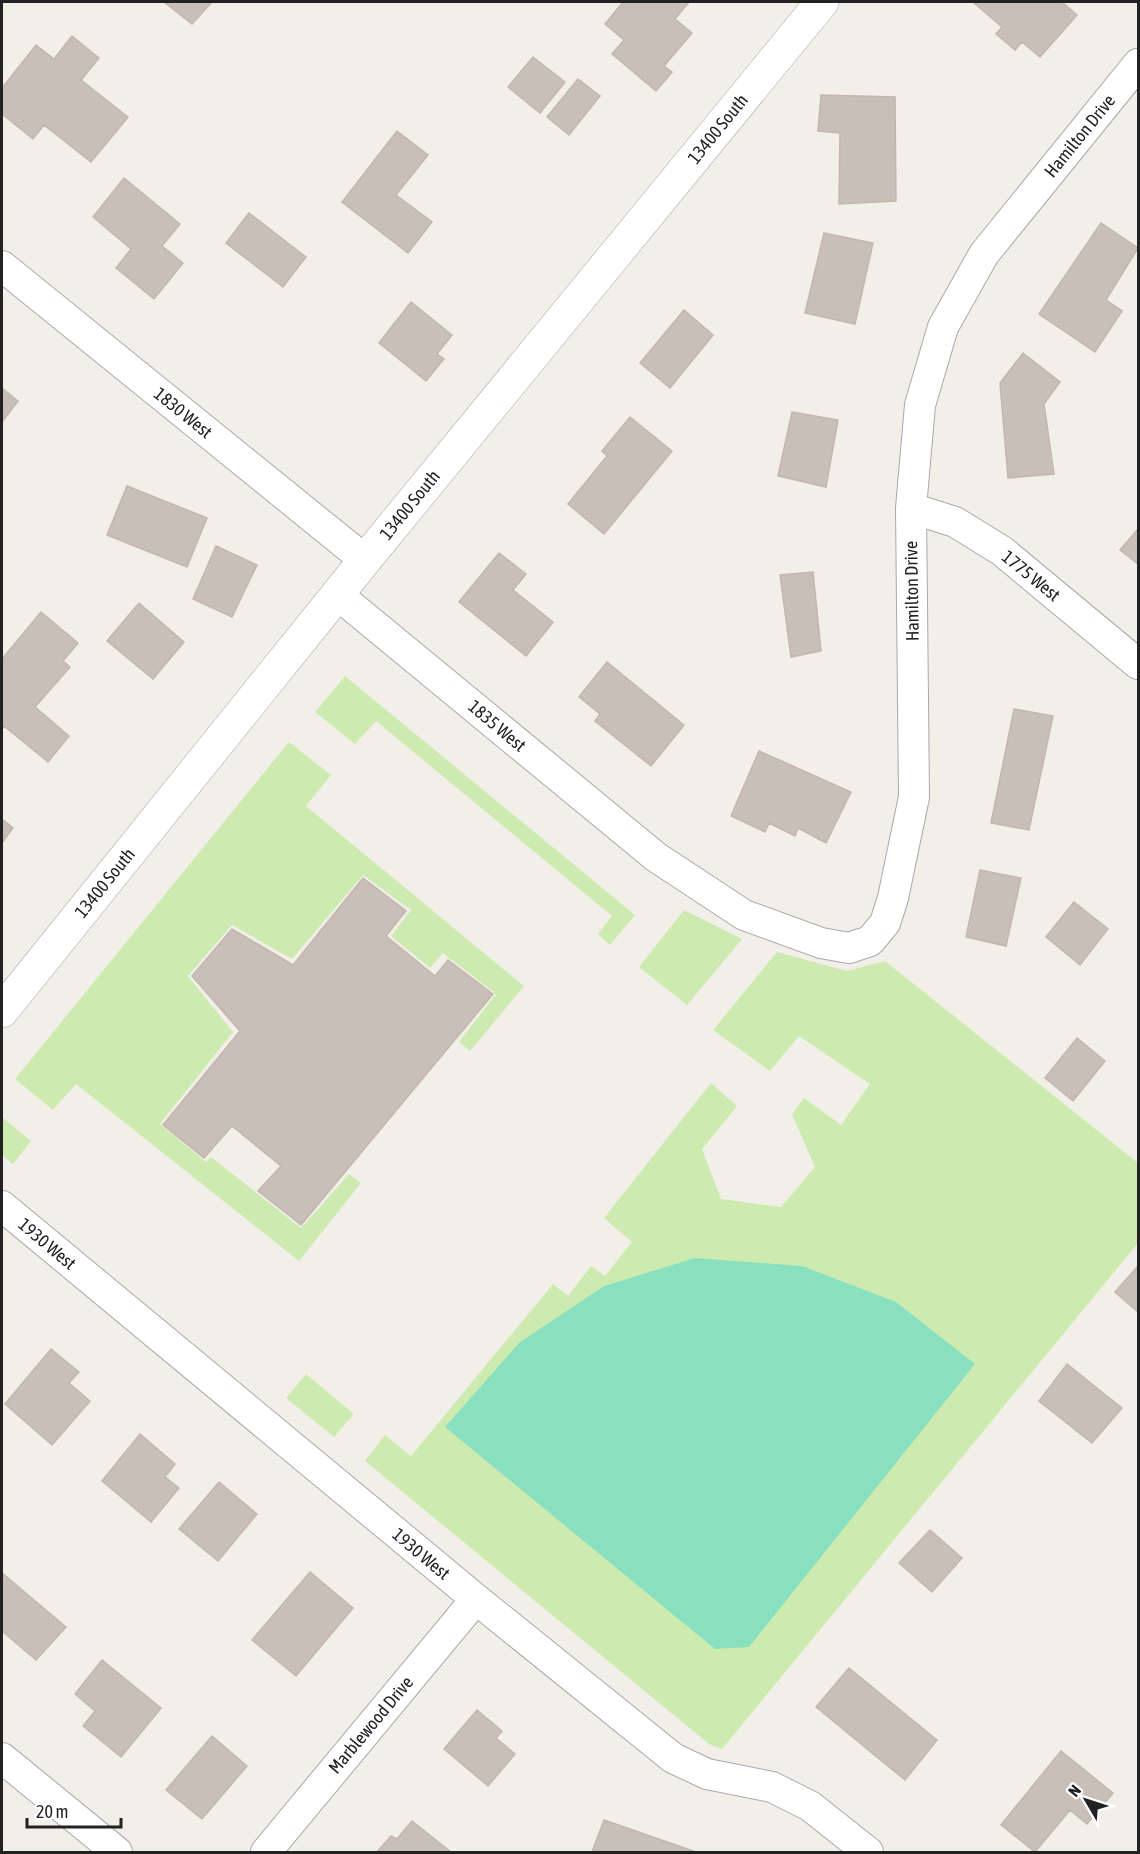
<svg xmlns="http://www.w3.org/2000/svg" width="1140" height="1854" font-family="'Asap Condensed',sans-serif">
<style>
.grass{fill:#cdebb0}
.pitch{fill:#88e0be}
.building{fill:#c7bfb8;stroke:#c4b6ab;stroke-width:1.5}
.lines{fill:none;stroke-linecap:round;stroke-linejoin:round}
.minor-casing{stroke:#a9a9a9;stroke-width:32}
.tertiary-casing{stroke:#a9a9a9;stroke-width:34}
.minor{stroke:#fff;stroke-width:30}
.tertiary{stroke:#fff;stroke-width:33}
.labels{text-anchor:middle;stroke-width:6;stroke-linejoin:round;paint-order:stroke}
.street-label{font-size:18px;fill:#222;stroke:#fff}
</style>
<rect width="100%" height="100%" fill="#f2efe9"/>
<path class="grass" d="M345,676L635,915L610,945L598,934L612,916L376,721L355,744L315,712Z
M289,742L331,775L306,806L524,986L470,1051L459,1042L496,994L443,953L430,968L391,936L411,910L363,875L292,959L232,925L188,976L233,1032L160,1124L206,1162L211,1157L301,1228L349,1174L361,1183L299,1261L76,1084L53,1110L15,1079Z
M684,910L742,939L687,1005L639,967Z
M777,952L847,971L885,961L1138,1163V1243L722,1749L709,1744L365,1461L385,1435L411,1456L553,1284L568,1296L591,1266L605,1276L632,1242L604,1218L711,1083L737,1106L702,1149L721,1199L781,1207L815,1167L792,1114L804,1098L841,1125L870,1084L799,1036L770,1071L713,1030Z
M2,1117L31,1141L13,1164L2,1155Z
M306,1374L354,1414L334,1437L286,1398Z"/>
<path class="pitch" d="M695,1258L802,1266L896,1302L975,1364L749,1647L715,1649L445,1427L520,1342L604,1286Z"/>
<path class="building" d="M164,2H212L192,24Z
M623,2H689L675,19L692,33L664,66L672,72L656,91L612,54L624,40L605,24Z
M973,2H1062L1077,15L1040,57L1022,42L1015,50L996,34L1002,27Z
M72,36L99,58L81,80L128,117L91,162L44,125L33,139L2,114V88L36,45L54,59Z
M533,57L565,82L540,113L508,87Z
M578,79L600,96L569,135L547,117Z
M821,95L895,97L896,201L839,204L840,133L818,131Z
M397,131L428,155L396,195L432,222L408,253L342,202Z
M124,178L180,224L162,246L183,263L154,299L116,268L131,249L93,217Z
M249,213L306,257L283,287L226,243Z
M1101,223L1138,248L1106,300L1122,311L1095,352L1039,314Z
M824,233L873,243L855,324L805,313Z
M411,302L452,335L437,354L444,359L426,381L379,343Z
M684,310L713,335L670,388L640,363Z
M1023,353L1060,382L1044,404L1054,474L1008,478L1000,383Z
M2,388L18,401L2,422Z
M792,412L838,420L826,487L778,476Z
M630,417L672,451L604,534L568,504L607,456L602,451Z
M127,486L207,518L187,567L107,535Z
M1138,529V564L1120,550Z
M216,546L257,565L232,617L193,599Z
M499,553L526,574L513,590L553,622L526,656L459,602Z
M813,572L821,651L791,657L780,575Z
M139,603L184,642L153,679L107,641Z
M41,612L78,643L63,661L70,667L35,707L69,736L48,762L4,726L2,729V659Z
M607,662L684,725L651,766L595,721L600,714L579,697Z
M1014,709L1053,716L1029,830L991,823Z
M759,751L851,792L826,843L798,828L795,836L769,823L765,832L731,816Z
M2,819L13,828L2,843Z
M980,870L1021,878L1006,946L966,937Z
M363,878L406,911L386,936L435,976L448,960L493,994L301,1225L258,1191L281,1166L232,1126L204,1158L163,1125L240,1031L192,976L232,929L293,965Z
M1074,902L1108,929L1080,965L1046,937Z
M1077,1038L1105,1061L1073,1101L1045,1078Z
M1138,1266V1312L1115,1292Z
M51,1349L79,1372L69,1383L90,1401L52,1445L5,1404Z
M1067,1364L1122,1408L1092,1443L1039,1401Z
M140,1434L175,1464L165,1477L179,1488L151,1522L102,1481Z
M219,1482L257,1514L218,1561L179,1529Z
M930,1530L962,1558L932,1592L899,1563Z
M310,1572L353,1608L296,1676L252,1640Z
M2,1573L66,1627L36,1660L2,1631Z
M102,1660L161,1708L121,1757L83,1726L95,1711L75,1694Z
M849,1668L937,1740L905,1780L816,1707Z
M477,1710L502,1731L496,1738L515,1754L488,1786L444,1749Z
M212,1736L247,1766L202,1819L166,1790Z
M1061,1751L1113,1793L1087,1824L1070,1810L1035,1852L1001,1825Z
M604,1820L696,1852H592Z
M412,1821L451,1852H377L391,1836L397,1839Z"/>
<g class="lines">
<defs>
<path id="minor" d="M2,266L365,560
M911,508L955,522L1002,551L1138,664
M338,595L656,857L744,915L821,943L849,948L870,941L885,923L893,898L914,797L911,508L920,405L943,327L984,254L1138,64
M2,1206L476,1599L673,1758L707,1774L772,1787L810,1806L868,1852
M2,1758L117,1852
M266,1852L476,1599"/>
<path id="tertiary" d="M2,1011L365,560L822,2"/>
</defs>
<use href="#minor" class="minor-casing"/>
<use href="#tertiary" class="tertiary-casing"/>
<use href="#minor" class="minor"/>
<use href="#tertiary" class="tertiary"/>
</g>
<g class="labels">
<g class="street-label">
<text transform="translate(718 129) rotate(-51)" y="6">13400 South</text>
<text transform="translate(1080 136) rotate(-51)" y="6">Hamilton Drive</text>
<text transform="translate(183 413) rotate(39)" y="6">1830 West</text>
<text transform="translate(410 505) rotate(-51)" y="6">13400 South</text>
<text transform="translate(1031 576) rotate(39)" y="6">1775 West</text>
<text transform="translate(912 591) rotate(-91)" y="6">Hamilton Drive</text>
<text transform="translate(497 726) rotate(40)" y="6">1835 West</text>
<text transform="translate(105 883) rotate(-51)" y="6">13400 South</text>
<text transform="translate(47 1244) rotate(40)" y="6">1930 West</text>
<text transform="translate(421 1554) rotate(40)" y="6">1930 West</text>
<text transform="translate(371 1725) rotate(-50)" y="6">Marblewood Drive</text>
</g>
</g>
<rect width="1140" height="1854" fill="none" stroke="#222222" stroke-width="6"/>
<g transform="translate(1086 1800) rotate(309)" stroke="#ffffff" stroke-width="4.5" paint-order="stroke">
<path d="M0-4.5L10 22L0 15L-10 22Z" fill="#222222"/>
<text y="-9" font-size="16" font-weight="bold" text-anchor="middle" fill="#222222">N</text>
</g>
<path d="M27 1818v9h94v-9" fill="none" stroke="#222222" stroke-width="3"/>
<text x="36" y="1818" font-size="18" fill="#222222" stroke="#ffffff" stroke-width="4.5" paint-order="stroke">20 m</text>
</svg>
